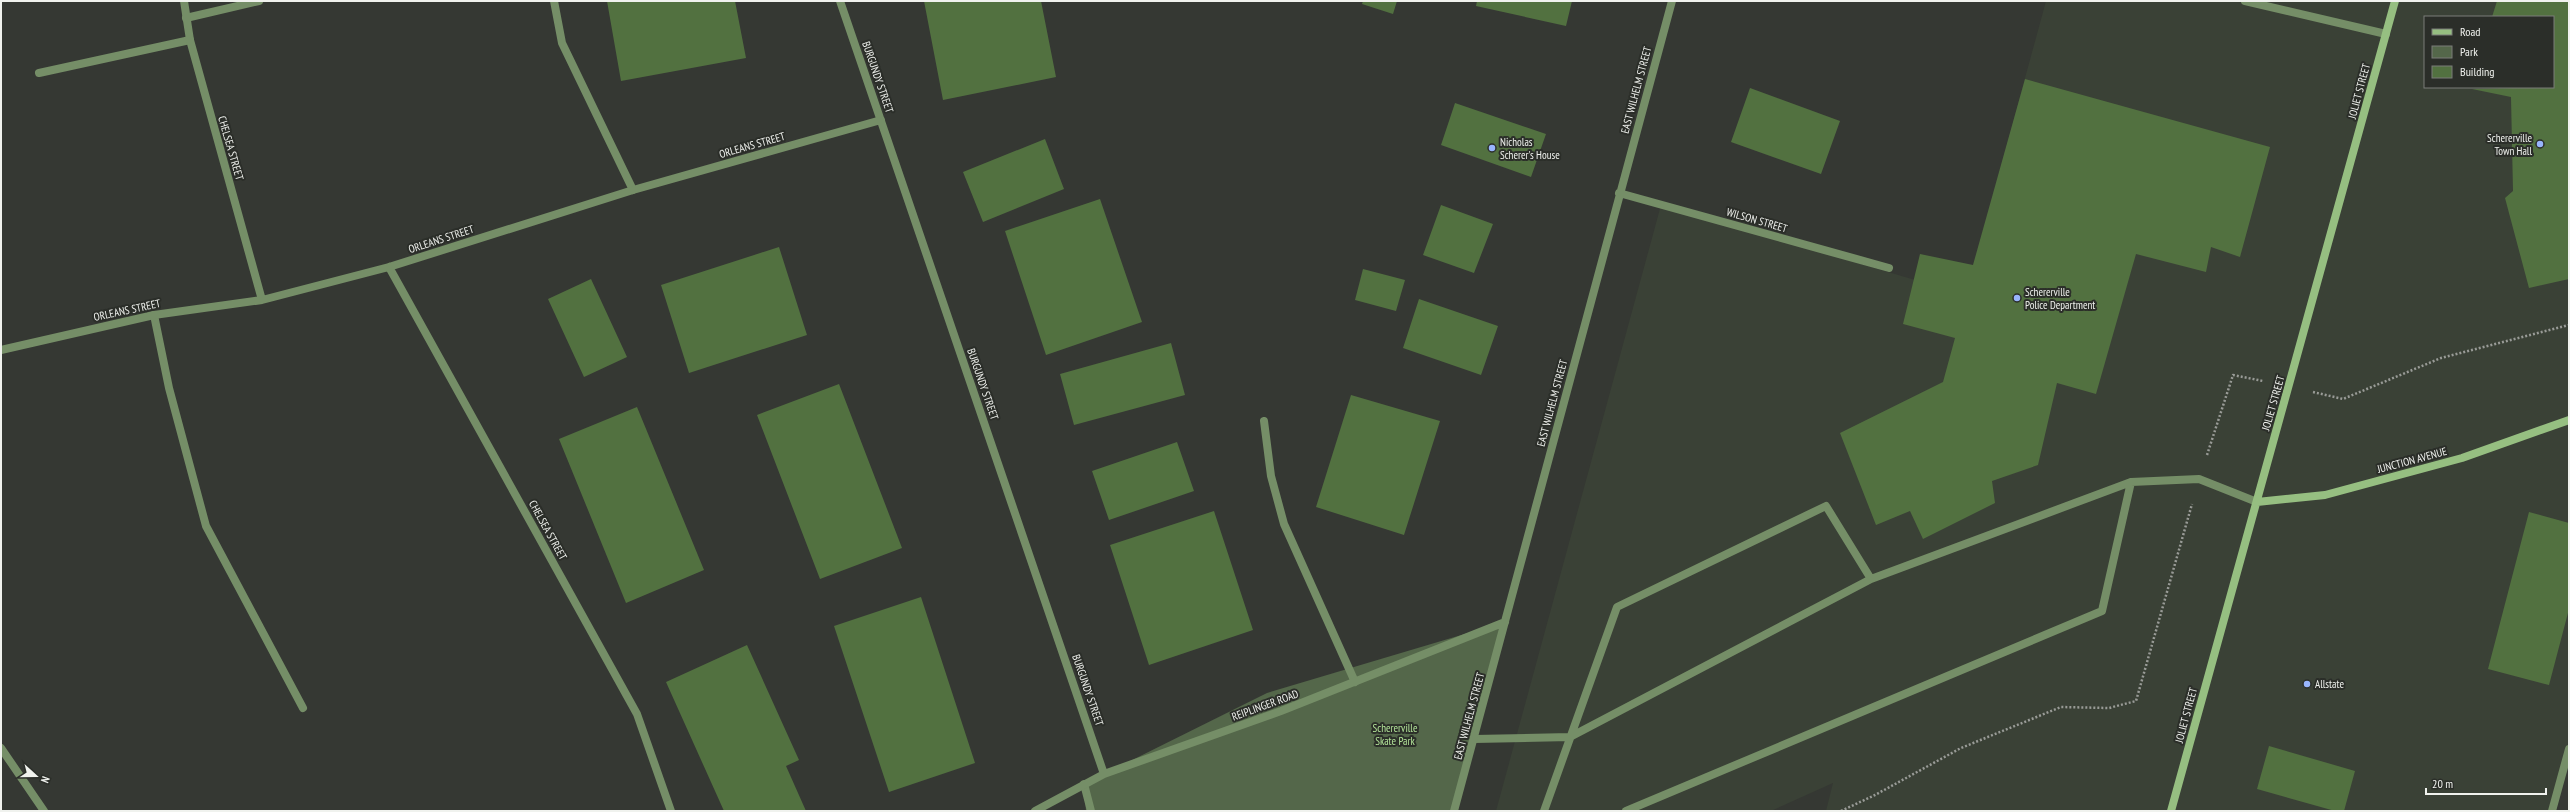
<svg xmlns="http://www.w3.org/2000/svg" width="2570" height="812" font-family="'PT Sans Narrow',sans-serif">
<style>
.built{fill:#3a4136;fill-rule:evenodd}
.green{fill:#54674a}
.building{fill:#527140}
.lines{fill:none;stroke-linecap:round;stroke-linejoin:round}
.path{stroke:#999b97;stroke-width:2.5;stroke-dasharray:2 2;stroke-linecap:butt}
.lane{stroke:#758e67;stroke-width:8}
.street{stroke:#758e67;stroke-width:8}
.secondary{stroke:#96bf81;stroke-width:8}
.poi-dot{fill:#98b5fd;stroke:#2b2e29;stroke-width:1.5}
.labels{text-anchor:middle;stroke-width:4;stroke-linejoin:round;paint-order:stroke}
.street-label{font-size:11px;fill:#f0f2ee;stroke:#2b2e29}
.poi-label{font-size:11px;fill:#f0f2ee;stroke:#2b2e29;text-anchor:start}
.park-label{font-size:11px;fill:#b3e499;stroke:#2b2e29}
</style>
<rect width="100%" height="100%" fill="#353833"/>
<path class="built" d="M2046,1H2569V763L2556,811H1826L1833,783L1771,811H1496L1661,205L1966,295ZM2425,17H2553V87H2425Z"/>
<path class="green" d="M1505,622L1454,811H1086L1084,784L1267,693Z"/>
<path class="building" d="M607,1H735L746,58L621,81Z
M924,1H1041L1056,77L943,100Z
M1363,1H1397L1393,14L1362,4Z
M1477,1H1572L1566,26L1476,6Z
M2497,1H2569V279L2529,288L2505,198L2513,191L2511,97L2472,89L2553,87V17H2492Z
M2025,79L2270,147L2240,257L2211,247L2206,272L2136,254L2096,394L2057,383L2038,465L1992,481L1995,503L1923,539L1910,511L1876,525L1840,433L1943,382L1955,338L1903,324L1920,254L1973,265Z
M1750,88L1840,121L1821,174L1731,142Z
M1455,103L1546,134L1531,177L1441,145Z
M1045,139L1064,189L983,222L963,172Z
M1100,199L1142,322L1046,355L1005,231Z
M1441,205L1493,224L1474,273L1423,255Z
M779,247L807,335L689,373L661,285Z
M1363,269L1405,280L1396,311L1355,300Z
M591,279L627,357L584,377L548,299Z
M1419,299L1498,326L1481,375L1403,348Z
M1171,343L1185,395L1074,425L1060,374Z
M839,384L902,548L820,579L757,415Z
M1351,395L1440,421L1404,535L1316,507Z
M637,407L704,570L626,603L559,439Z
M1177,442L1194,491L1109,520L1092,471Z
M1214,511L1253,630L1149,665L1110,545Z
M2529,512L2569,523V609L2549,685L2488,669Z
M921,597L975,763L889,792L834,626Z
M747,645L799,760L786,766L806,811H724L666,682Z
M2269,746L2355,771L2344,811H2335L2257,789Z"/>
<g class="lines">
<path class="path" d="M2313,392L2343,399L2441,358L2569,325
M2207,455L2233,375L2263,381
M1841,811L1875,795L1961,748L2061,707L2109,708L2136,701L2192,504"/>
<path class="lane" d="M554,1L562,43L633,190
M2245,1L2386,34
M186,18L259,1
M39,73L190,40
M154,315L169,388L206,526L303,708
M1264,421L1271,476L1284,524L1355,682
M1474,739L1570,737L1871,579
M1084,784L1091,811
M1544,811L1617,607L1826,506L1871,579L2131,482L2199,479L2257,502
M1626,811L2102,611L2131,482
M2552,811L2569,749"/>
<path class="street" d="M184,1L190,40L262,300
M840,1L1104,774
M1619,193L1889,268
M389,267L637,714L671,811
M1,350L154,315L262,300L389,267L633,190L881,120
M1,748L44,811
M1035,811L1104,774L1281,711L1505,622
M1454,811L1672,1"/>
<path class="secondary" d="M2257,502L2325,495L2462,458L2569,420
M2171,811L2395,1"/>
</g>
<g class="poi-dot">
<circle cx="2540" cy="144" r="4"/>
<circle cx="1492" cy="148" r="4"/>
<circle cx="2017" cy="298" r="4"/>
<circle cx="2307" cy="684" r="4"/>
</g>
<g class="labels">
<g class="street-label">
<text transform="translate(878 77) rotate(71)" y="4">BURGUNDY STREET</text>
<text transform="translate(1636 90) rotate(-75)" y="4">EAST WILHELM STREET</text>
<text transform="translate(2359 91) rotate(-75)" y="4">JOLIET STREET</text>
<text transform="translate(752 145) rotate(-16)" y="4">ORLEANS STREET</text>
<text transform="translate(231 148) rotate(74)" y="4">CHELSEA STREET</text>
<text transform="translate(1757 220) rotate(16)" y="4">WILSON STREET</text>
<text transform="translate(441 239) rotate(-18)" y="4">ORLEANS STREET</text>
<text transform="translate(127 310) rotate(-12)" y="4">ORLEANS STREET</text>
<text transform="translate(983 384) rotate(71)" y="4">BURGUNDY STREET</text>
<text transform="translate(1552 403) rotate(-75)" y="4">EAST WILHELM STREET</text>
<text transform="translate(2273 403) rotate(-74)" y="4">JOLIET STREET</text>
<text transform="translate(2412 460) rotate(-15)" y="4">JUNCTION AVENUE</text>
<text transform="translate(548 530) rotate(61)" y="4">CHELSEA STREET</text>
<text transform="translate(1088 690) rotate(71)" y="4">BURGUNDY STREET</text>
<text transform="translate(1265 705) rotate(-20)" y="4">REIPLINGER ROAD</text>
<text transform="translate(2186 715) rotate(-75)" y="4">JOLIET STREET</text>
<text transform="translate(1469 716) rotate(-75)" y="4">EAST WILHELM STREET</text>
</g>
<g class="poi-label">
<text x="2532" y="142" text-anchor="end">Schererville<tspan x="2532" dy="13">Town Hall</tspan></text>
<text x="1500" y="146">Nicholas<tspan x="1500" dy="13">Scherer's House</tspan></text>
<text x="2025" y="296">Schererville<tspan x="2025" dy="13">Police Department</tspan></text>
<text x="2315" y="688">Allstate</text>
</g>
<g class="park-label">
<text x="1395" y="732">Schererville<tspan x="1395" dy="13">Skate Park</tspan></text>
</g>
</g>
<rect width="2570" height="812" fill="none" stroke="#f0f2ee" stroke-width="4"/>
<rect x="2424" y="16" width="130" height="72" fill="#2b2e29" stroke="#7a7c78"/>
<rect x="2432" y="29" width="20" height="6" fill="#96bf81" stroke="#7a7c78"/>
<text x="2460" y="36" font-size="12" fill="#f0f2ee">Road</text>
<rect x="2432" y="46" width="20" height="12" fill="#54674a" stroke="#7a7c78"/>
<text x="2460" y="56" font-size="12" fill="#f0f2ee">Park</text>
<rect x="2432" y="66" width="20" height="12" fill="#527140" stroke="#7a7c78"/>
<text x="2460" y="76" font-size="12" fill="#f0f2ee">Building</text>
<g transform="translate(36 776) rotate(111)" stroke="#2b2e29" stroke-width="3" paint-order="stroke">
<path d="M0-3L7 15L0 10L-7 15Z" fill="#f0f2ee"/>
<text y="-6" font-size="11" font-weight="bold" text-anchor="middle" fill="#f0f2ee">N</text>
</g>
<path d="M2426 788v6h120v-6" fill="none" stroke="#f0f2ee" stroke-width="2"/>
<text x="2432" y="788" font-size="12" fill="#f0f2ee" stroke="#2b2e29" stroke-width="3" paint-order="stroke">20 m</text>
</svg>
